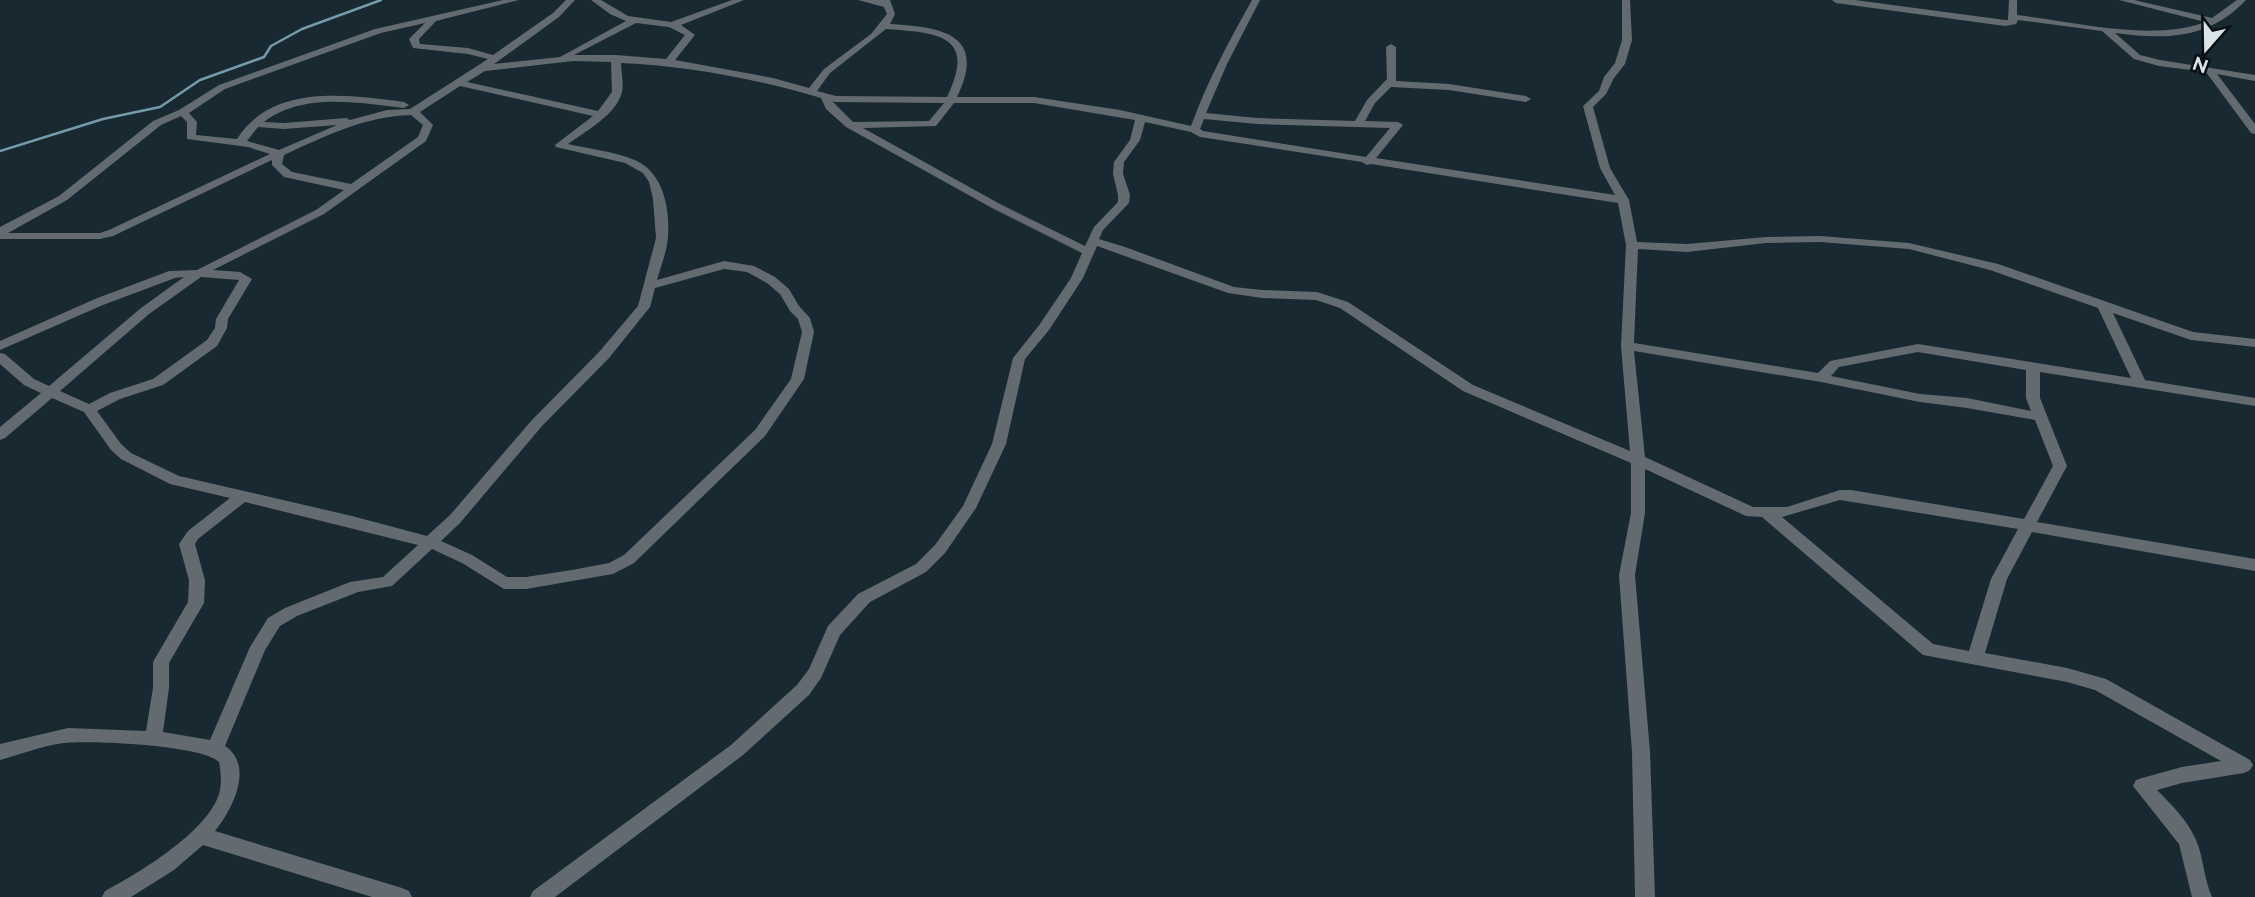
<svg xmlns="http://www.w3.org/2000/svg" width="2255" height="897" font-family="Raleway,sans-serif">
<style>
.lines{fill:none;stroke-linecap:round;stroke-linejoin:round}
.stream{stroke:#769aab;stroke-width:2.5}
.street{fill:#636b70;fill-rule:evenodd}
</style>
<rect width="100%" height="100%" fill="#182931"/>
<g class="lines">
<path class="stream" d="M0,151L103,119L160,107L200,80L264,57L271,46L302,29L381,0"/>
<path class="street" d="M503,0H519L436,21L419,39L420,44L468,48L493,55L553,13L566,0H575L559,17L494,64L560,57L626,21L610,14L591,0H601L628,16L671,22L732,0H744L681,25L695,35L675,60L773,78L809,88L824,69L871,34L887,14L884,7L858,0H890L895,14L890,24C940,27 988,33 957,97H1034L1120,110L1191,126C1207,82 1229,41 1252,0H1260L1227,64L1206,113L1257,118L1355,121L1367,100L1387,79L1386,47L1391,44L1396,47V81L1449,84L1526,96L1531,99L1526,102L1449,90L1391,87L1375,103L1365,121L1398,122L1403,125L1376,158L1615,195L1600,168L1583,106L1599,91L1604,77L1615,63L1622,40V0H1630L1632,40L1625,64L1614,78L1606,94L1593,107L1610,168L1629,200L1637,242L1687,244L1766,237L1820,236L1909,243L1998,264L2193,332L2255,339V347L2191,340L2113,313L2145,380L2255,398V406L2040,372V398L2067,466L2037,522L2255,559V571L2032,532L2007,579L1985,653L2067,668L2106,679L2250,760L2253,765L2250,770L2244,773L2182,783L2157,790C2174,807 2192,825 2199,848C2204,865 2205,881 2212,897H2192L2179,844L2133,786L2136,780L2142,778L2182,767L2221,761L2095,690L2067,682L1923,655L1762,517L1746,516L1645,469V513L1635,575L1650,752L1655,897H1635L1632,752L1619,575L1631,513V463L1463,391L1340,308L1316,300L1262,298L1228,293L1097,246L1083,278L1049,330L1025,359L1006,444L976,508L945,553L926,572L870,602L840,635L821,678L809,695L743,755L555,897H530L533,891L731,745L797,685L809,669L828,626L858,594L916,564L935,545L963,506L992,444L1013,358L1040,324L1071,278L1082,253L992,208L846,127L826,109L821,98C757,79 689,66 621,63C621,72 624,83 622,92C617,114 586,131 568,144C589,149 612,151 632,159C663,170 670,207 668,237C667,251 661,266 657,280L724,261L754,266L775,277L789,289L799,306L810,318L814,332L804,379L765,436L634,563L613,574L526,589H504L462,563L432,549L392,586L358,592L297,616L280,626L265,650L225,746C255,766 232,810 215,831L402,888L409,891L412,897H372L203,845L174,870L131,897H102L105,891C139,873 207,832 219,794C222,784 221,772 219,762C203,745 90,740 64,743C42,746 21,754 0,760V744L68,728L146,731L153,688V662L188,602L189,580L179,544L188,531L230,498L170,484L121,459L111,450L84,412L52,398L5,438L0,440V427L41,393L24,385L0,364V353L5,354L34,379L49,386L141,308L184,277L175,278L103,305L0,350V341L95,299L169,271L197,270L316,210L344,190L284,177L272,165V160L113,236L100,239H0V227L59,196L153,121L179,110L219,85L375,29ZM425,23L409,39L413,48L468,54L488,59L410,109L387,110L350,120L346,118L284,123L264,122C303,92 359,103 404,108L409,105L404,102C347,95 273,83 237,139L196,135L197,122L189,113L225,89L381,33ZM636,23L669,27L685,35L666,59L616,55H574ZM886,29C935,33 978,33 947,97L836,96L817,91L830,73ZM573,61L611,62L612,92L598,111L467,82L485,71ZM460,86L593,116L555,145L556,147L625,163L643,173L649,182L653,199L656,238L638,306L599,352L532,420L450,515L427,536L352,516L179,476L131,453L121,444L97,411L120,399L163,385L217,346L227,328L228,319L252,279L240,272L213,270L324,214L426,141L433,125L420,112ZM832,101L835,102L944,103L929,121L853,122ZM954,103H1034L1135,120L1130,140L1114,162L1113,174L1118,195V202L1094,227L1085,246L1000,204L863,128L936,126ZM411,115L423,125L418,137L351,184L292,172L282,164L284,155C325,136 366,116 411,115ZM181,116L187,122V139L248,147L270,154L109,230L100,233H8L67,200L161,125ZM1204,119L1257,124L1390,128L1366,157L1203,131L1200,129ZM1145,122L1191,132L1200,137L1362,162L1367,165L1371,164L1618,203L1626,245L1621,346L1630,451L1473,385L1348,302L1317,292L1262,290L1234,287L1125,247L1099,239L1103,230L1129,203L1130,195L1123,174L1124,162L1140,140ZM337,125L279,150L247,141L258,127L284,129ZM1820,242L1909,249L1990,270L2098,308L2131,378L1918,344L1830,361L1818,373L1634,343L1638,249L1687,252L1766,243ZM724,269L747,272L767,283L780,294L790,311L798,319L802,332L791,379L755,430L624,555L609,563L572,570L526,577H507L472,555L441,541L460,523L542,426L609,358L650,307L655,288ZM201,277L239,280L216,319L215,328L207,340L153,379L110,393L89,404L60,391L149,314ZM1634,351L1821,382L1920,402L1967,408L2035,420L2053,466L2024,519L1851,490H1840L1787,507H1753L1645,457ZM1918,352L2026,370V398L2031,411L1967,398L1920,394L1831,376L1839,367ZM1840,500L2018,529L1991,579L1969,651L1933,644L1782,517ZM245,502L418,545L383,577L350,582L285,608L268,618L250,647L210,740L163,732L169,688V663L204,603L205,580L195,544L198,539Z
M1832,0H1855L2005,20H2008L2009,0H2017V15C2072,22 2155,42 2205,22L2119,0H2134L2212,18L2237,0H2246C2209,39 2167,40 2115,33L2140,55L2160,60L2255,75V81L2217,74L2255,124V134L2251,133L2206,72L2159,66L2134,59L2102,31L2018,20L2016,24L2005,26L1836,3Z"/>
</g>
<g transform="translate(2206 49) rotate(200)" stroke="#091014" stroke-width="5" paint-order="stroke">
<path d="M0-5L12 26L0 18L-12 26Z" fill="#d9e4e9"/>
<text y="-10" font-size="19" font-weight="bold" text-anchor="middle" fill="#d9e4e9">N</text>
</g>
</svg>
